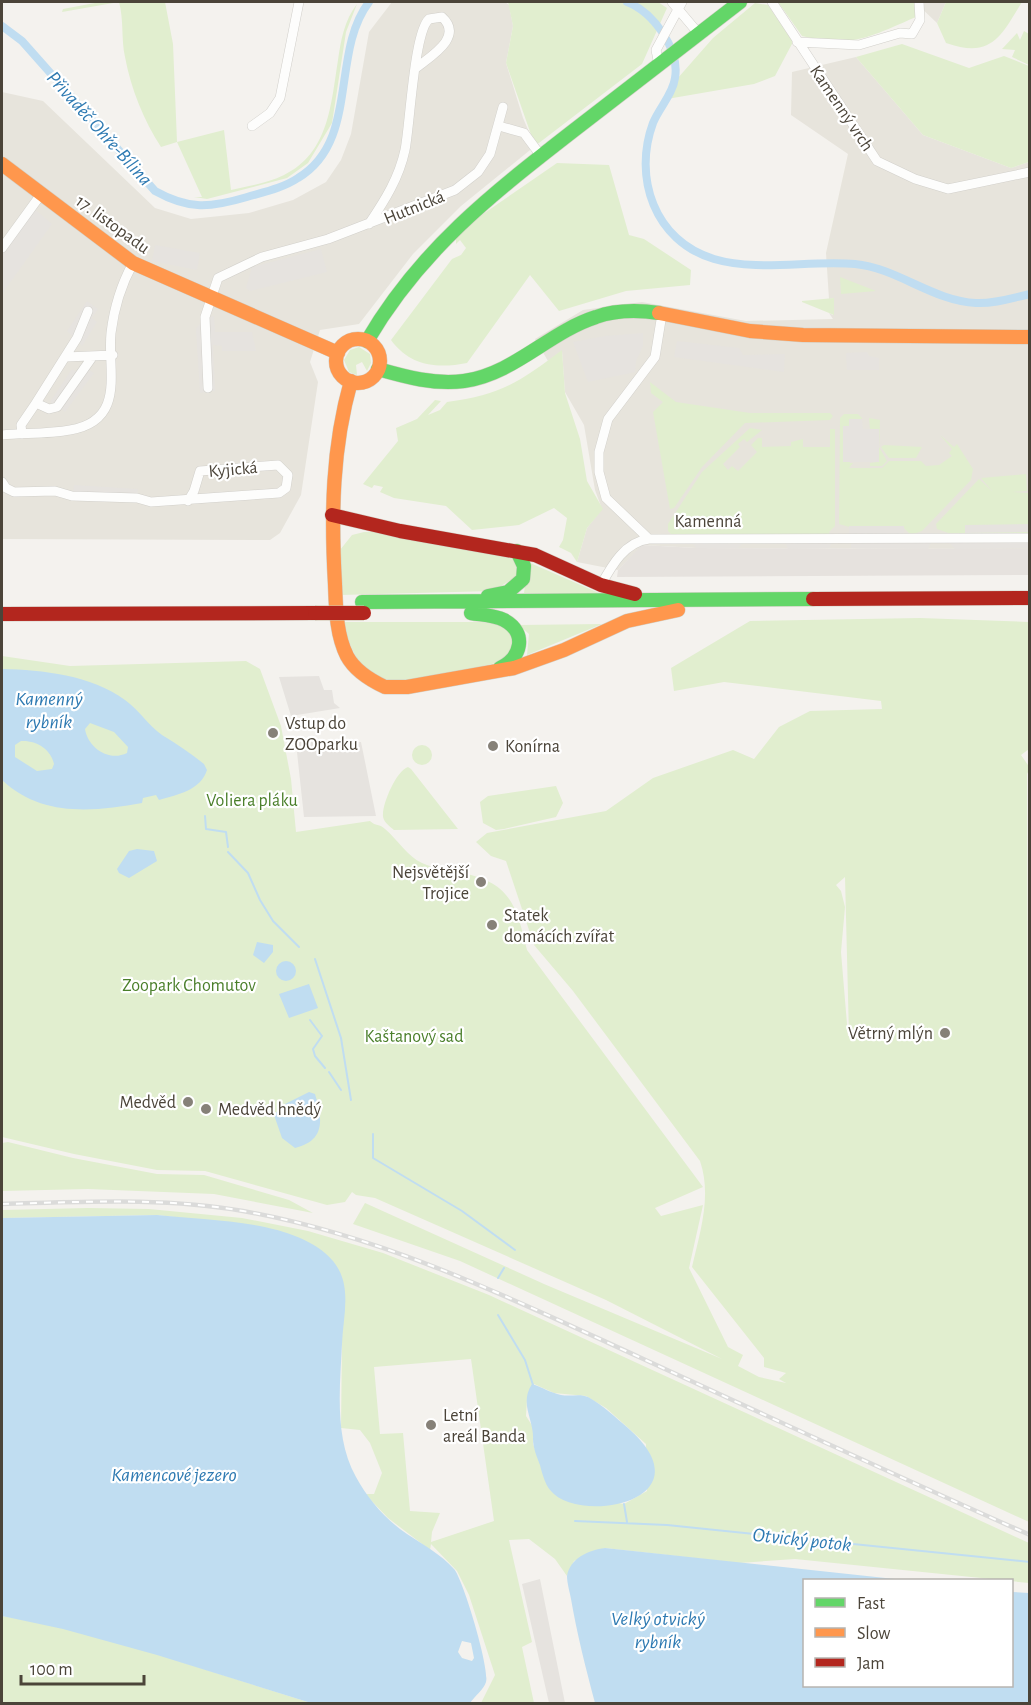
<svg xmlns="http://www.w3.org/2000/svg" width="1031" height="1705" font-family="'Alegreya Sans',sans-serif">
<style>
.residential{fill:#e7e4dc}
.industrial{fill:#e6e2de}
.green{fill:#e1eecf;fill-rule:evenodd}
.parking{fill:#e6e3df}
.water{fill:#c0ddf1;fill-rule:evenodd}
.lines{fill:none;stroke-linecap:round;stroke-linejoin:round}
.stream{stroke:#c0ddf1;stroke-width:2}
.canal{stroke:#c0ddf1;stroke-width:8}
.street-casing{stroke:#d2d0cb;stroke-width:10}
.fast-casing{stroke:#d3cfc5;stroke-width:15}
.slow-casing{stroke:#d3cfc5;stroke-width:15}
.jam-casing{stroke:#d3cfc5;stroke-width:15}
.street{stroke:#fdfdfc;stroke-width:9}
.fast{stroke:#63d668;stroke-width:14}
.slow{stroke:#ff974d;stroke-width:14}
.jam{stroke:#b3261e;stroke-width:14}
.rail-casing{stroke:#dbdbda;stroke-width:4.5}
.rail{stroke:#fff;stroke-width:2;stroke-dasharray:7;stroke-linecap:butt}
.jam-bridge-casing{stroke:#ccbfa9;stroke-width:15;stroke-linecap:butt}
.jam-bridge{stroke:#b3261e;stroke-width:14}
.poi-dot{fill:#868178;stroke:#fff;stroke-width:2}
.labels{text-anchor:middle;stroke-width:4.5;stroke-linejoin:round;paint-order:stroke}
.street-label{font-size:18px;fill:#4b4439;stroke:#fff}
.poi-label{font-size:18px;fill:#4b4439;stroke:#fff;text-anchor:start}
.park-label{font-size:18px;fill:#4a7f2a;stroke:#fff}
.water-label{font-size:20px;font-style:italic;fill:#2e7ab2;stroke:#fff}
</style>
<rect width="100%" height="100%" fill="#f4f2ee"/>
<path class="residential" d="M392,2H505L509,5L513,26L506,63L523,118L535,146L461,206L413,254L359,324L320,330L310,362L318,382L301,495L280,533L270,540L2,539V92L43,101L155,208L191,219L249,213L293,200L326,182L341,160L351,134L369,32Z
M917,2H946L937,23L918,5Z
M856,57L923,135L1011,168L1029,162V549L696,548L643,545L618,570L577,562L587,528L602,509L595,490L584,425L565,392L562,351L548,361L535,339L583,310L642,302L746,321L833,319L829,313L833,315L834,298L829,299L826,253L848,154L791,115L792,72Z"/>
<path class="industrial" d="M642,545L696,548L1029,549V575L617,577L618,570Z"/>
<path class="green" d="M100,2H165L173,44L177,142L224,130L231,190C249,186 268,183 284,175C329,153 331,104 338,60C341,40 344,21 357,4L346,32L332,123L308,163L287,178L207,199L194,197H202L177,142L161,147C144,121 131,89 125,57C121,39 124,20 119,2L62,12L63,9Z
M508,2H658L667,8L642,64L535,146L506,63L513,26Z
M778,2H917L916,17C869,37 854,48 802,36Z
M946,2H1022C1001,36 992,59 946,43L937,23Z
M755,3L768,5L793,42L775,76L754,84L667,99L677,79L713,38Z
M1024,31L1029,34V65L1012,57L1015,50L1002,49L1017,33L1020,40Z
M902,44L969,68L1004,56L1029,66V162L1011,168L923,135L856,57Z
M557,163L609,165L629,235L644,239L691,270L690,285L626,291L559,311L530,275L467,363C437,369 410,366 391,340L452,259L461,255L466,248L460,240L456,244V236L467,225Z
M840,277L876,291L841,294Z
M834,298V315L802,302V301Z
M359,347L370,354L371,363L367,371L362,362L356,365L357,375L349,372L344,360L350,350Z
M562,350L565,393L580,439L587,481L603,509L587,528L577,562L571,553L559,547L563,540L567,518L554,508L519,525L472,530L446,506L394,498L380,492L383,487L374,485L372,488L363,484L398,441L396,428L417,419L435,400L441,401L428,415L440,410L447,402C500,395 520,382 562,350Z
M650,382L676,402L750,413H830L833,416L830,420L745,423L702,467L674,508L670,509L653,412L663,402L651,393Z
M858,414L862,418L861,427L850,443V463H853L849,468H882L889,461H921L926,466L939,465L952,456L949,453L952,449L940,435L954,447L957,444L973,469L971,480L922,531L911,535L904,528H853L839,524L840,418L844,414Z
M869,418L880,420L879,447L887,461L882,466H870V463L877,462V430L870,429Z
M750,428L762,430L747,442L744,439L738,444L740,447L723,464L728,470L732,466L738,471L757,452L751,445L758,438H762V447L791,446V442L803,439V447H830V429H835V526L829,532L830,535L671,534L668,531V524L702,472Z
M884,445L922,447L916,458H889L881,447Z
M1026,474L1027,491L1012,492L1029,493V534L954,535L937,529L936,524L979,479L992,491L981,478Z
M364,532H383L510,555L516,561L517,576L493,591L341,595L340,550L352,535Z
M528,562L599,593H524Z
M920,618L1029,622V749L1021,755L1030,768L1027,774L1029,1522L460,1261L353,1224L365,1203L544,1284L722,1359L606,1300L375,1198L356,1195L352,1192L345,1202L327,1205L205,1171L157,1170L74,1154L2,1137V656L70,666L246,661L260,669L281,726L291,779L296,832L370,821C375,826 380,824 385,829C397,839 408,857 422,863C435,869 448,870 462,873C511,883 516,905 527,950L703,1187L655,1208L661,1216L703,1205L689,1268L728,1347L743,1355L738,1366L759,1377L786,1383L779,1379L786,1373L764,1367V1358L692,1267C700,1232 712,1196 700,1161L573,991L534,945L506,861L491,856L476,842L487,833L606,811L653,778L733,750L754,759L779,727L810,711L882,709L881,701L724,682L674,691L671,668L750,621ZM845,877L849,1036H848L841,952L845,907L841,891L836,885Z
M343,622H481L501,625L514,637L509,660C480,666 405,688 380,678C357,669 349,644 343,622Z
M602,624L527,655L529,634L519,625Z
M412 755a10 10 0 1 1 20 0a10 10 0 1 1-20 0Z
M408,767L411,769L458,829L394,830C389,826 382,821 383,814C383,802 397,770 408,767Z
M556,786L563,803L556,817L504,829L496,830L483,823L480,802L488,796Z
M8,1142L73,1158L157,1174L204,1175L289,1200L313,1213L214,1194L88,1189L2,1191V1143Z
M88,1208L149,1209L242,1218L308,1231L383,1253L489,1295L1029,1543V1583L795,1559L739,1563L605,1548L574,1561L567,1576L555,1559L529,1539L509,1540L532,1642L522,1647L534,1703H481L495,1675L469,1595L457,1571L431,1544L430,1550L388,1518L365,1494H374L382,1473L370,1443L360,1430L341,1428L342,1342L263,1227L157,1215L2,1218V1210ZM471,1359L494,1521L431,1542L432,1532L440,1513L410,1511L403,1433L380,1434L374,1367ZM534,1384L554,1393L586,1396L606,1408L646,1444L647,1491L624,1504L551,1491L533,1444V1427L526,1416L527,1399Z
M2,1616L77,1629L311,1703H2Z"/>
<path class="parking" d="M32,207L52,224L2,294V247Z
M155,245L200,253L197,270L152,261Z
M321,249L327,272L250,291L246,288L252,267Z
M87,301L98,309L92,318L97,322L82,346L67,331Z
M214,316L215,332H252L256,351H222V346L213,345L215,391L200,393L196,329L205,317Z
M643,333V346L636,361L635,372L588,382L573,342L605,336Z
M677,341L739,348L743,355L785,354L784,372L674,357Z
M867,352L869,356L879,358V370H847L846,353Z
M85,367L94,373L65,412L50,402L72,369L77,372Z
M849,419H862L863,429H879V462H843V426H849Z
M74,485L138,489L137,498L72,496Z
M1029,524V532L965,533V525Z
M849,526H904V534H849Z
M851,541L931,542L928,549L851,548Z
M785,542H832L829,548L788,549Z
M949,542H1029V548L955,549Z
M693,543H743L738,548H696Z
M319,676L324,690H332L334,703L340,708L291,716L279,677Z
M302,741L361,742L376,816L304,817L296,743Z
M540,1579L565,1703H549L522,1584Z"/>
<path class="water" d="M2,669C43,670 91,675 125,700C139,710 148,725 162,735C177,744 190,753 204,764L207,770C201,790 177,795 159,800L156,795L143,798L142,803C93,812 41,817 2,780ZM90,723L114,732L128,747L127,753C109,762 88,748 85,729ZM21,741C36,740 51,749 54,764L52,769L37,771L15,757V745Z
M137,849L154,851L157,861L129,878L119,873L117,869L129,851Z
M257,942L273,945V952L264,963L253,955Z
M276 971a10 10 0 1 1 20 0a10 10 0 1 1-20 0Z
M309,984L318,1008L289,1018L279,994Z
M309,1092L315,1094C323,1120 325,1141 295,1148L282,1138L274,1115L283,1105Z
M157,1215C209,1221 297,1219 333,1261C353,1285 343,1316 342,1344C340,1387 334,1438 356,1477C368,1499 386,1520 407,1534C422,1544 442,1555 454,1569C463,1579 490,1669 486,1682C484,1689 474,1697 470,1703H311L157,1655L63,1629L2,1616V1218ZM462,1641L471,1643L474,1658L472,1661L462,1658L458,1652Z
M532,1384C542,1387 551,1393 561,1395C571,1397 579,1393 588,1397C603,1405 615,1417 628,1428C711,1501 578,1526 550,1490C545,1484 542,1473 540,1465C537,1457 533,1448 533,1439C534,1419 519,1404 532,1384Z
M605,1548L904,1580H804V1686H1012V1592L1029,1593V1703H595C586,1669 577,1634 571,1599C570,1593 567,1583 567,1576C570,1558 589,1550 605,1548Z"/>
<g class="lines">
<path class="stream" d="M205,816L206,829L226,832L228,847
M228,852L248,873L260,900L273,921L299,947
M315,959L341,1038L351,1100
M310,1020L322,1036L313,1049L315,1056L325,1068
M329,1072L341,1090
M373,1134V1158L462,1211L515,1250
M498,1278L504,1268
M498,1315L525,1360L533,1385
M624,1504L627,1522
M575,1521L667,1525L1030,1562"/>
<path class="canal" d="M627,2C653,12 680,49 675,78C673,94 659,108 653,123C633,177 654,241 714,259C758,272 809,260 855,264C897,268 933,301 976,303C994,304 1012,298 1030,294
M2,26L22,41L155,191C189,210 210,208 247,197C264,192 283,188 298,178C360,141 330,53 369,2"/>
<defs>
<path id="street" d="M672,2L699,34
M772,2L877,161L915,179L948,189L1030,172
M797,42L859,45L900,33L912,34L920,20L919,2
M659,65L656,50L682,2
M252,126L270,113L280,98L299,2
M499,126L524,133L541,156
M369,224C385,200 399,178 405,150C410,125 414,32 429,19L442,17C464,37 431,56 416,68
M2,248L42,193
M88,311L77,338L36,403L49,409L57,407L93,356
M662,314L655,357L608,419L599,452V472L606,498L649,539L1030,538
M66,357L113,355
M208,388L205,317L218,278L262,257L328,239L455,190L478,172L490,154L503,107
M22,434L21,425L36,403
M2,435C24,433 48,434 70,430C127,420 107,370 111,333C114,308 121,285 133,263
M2,482L6,488L14,492L55,491L72,496L137,498L151,502L279,493L286,488L288,475L278,465L200,471L194,491L188,501
M601,585C612,565 625,542 649,539"/>
<path id="fast" d="M367,341C420,250 492,194 573,131C629,88 685,45 740,2
M378,369C406,377 435,385 464,381C514,374 549,332 596,317C616,310 638,310 659,313
M488,596L508,592L523,579L524,566L517,551
M362,602L813,599
M471,613C482,615 494,615 504,620C528,633 521,658 500,668"/>
<path id="slow" d="M2,164L133,263L338,353
M659,313L750,331L803,335L1030,337
M336 361a22 22 0 1 1 44 0a22 22 0 1 1-44 0Z
M351,381C332,448 331,515 335,584C336,608 336,634 347,656C355,671 370,680 385,687
M385,687H407L514,668L564,650L627,621L678,610"/>
<path id="jam" d="M332,515L400,531L535,555L601,585L635,594
M813,599L1030,598
M2,614L315,613"/>
</defs>
<use href="#street" class="street-casing"/>
<use href="#fast" class="fast-casing"/>
<use href="#slow" class="slow-casing"/>
<use href="#jam" class="jam-casing"/>
<use href="#street" class="street"/>
<use href="#fast" class="fast"/>
<use href="#slow" class="slow"/>
<use href="#jam" class="jam"/>
<defs>
<path id="rail" d="M2,1204C82,1202 164,1197 243,1211C384,1236 510,1298 639,1357C769,1417 899,1477 1030,1535"/>
</defs>
<use href="#rail" class="rail-casing"/>
<use href="#rail" class="rail"/>
<defs>
<path id="jam-bridge" d="M315,613H364"/>
</defs>
<use href="#jam-bridge" class="jam-bridge-casing"/>
<use href="#jam-bridge" class="jam-bridge"/>
</g>
<g class="poi-dot">
<circle cx="273" cy="733" r="6"/>
<circle cx="493" cy="746" r="6"/>
<circle cx="481" cy="882" r="6"/>
<circle cx="492" cy="925" r="6"/>
<circle cx="945" cy="1033" r="6"/>
<circle cx="188" cy="1102" r="6"/>
<circle cx="206" cy="1109" r="6"/>
<circle cx="431" cy="1425" r="6"/>
</g>
<g class="labels">
<g class="street-label">
<text transform="translate(842 108) rotate(56)" y="6">Kamenný vrch</text>
<text transform="translate(414 207) rotate(-22)" y="6">Hutnická</text>
<text transform="translate(113 224) rotate(36)" y="6">17. listopadu</text>
<text transform="translate(233 469) rotate(-5)" y="6">Kyjická</text>
<text x="708" y="527">Kamenná</text>
</g>
<g class="poi-label">
<text x="285" y="729">Vstup do<tspan x="285" dy="21">ZOOparku</tspan></text>
<text x="505" y="752">Konírna</text>
<text x="469" y="878" text-anchor="end">Nejsvětější<tspan x="469" dy="21">Trojice</tspan></text>
<text x="504" y="921">Statek<tspan x="504" dy="21">domácích zvířat</tspan></text>
<text x="933" y="1039" text-anchor="end">Větrný mlýn</text>
<text x="176" y="1108" text-anchor="end">Medvěd</text>
<text x="218" y="1115">Medvěd hnědý</text>
<text x="443" y="1421">Letní<tspan x="443" dy="21">areál Banda</tspan></text>
</g>
<g class="park-label">
<text x="252" y="806">Voliera pláku</text>
<text x="189" y="991">Zoopark Chomutov</text>
<text x="414" y="1042">Kaštanový sad</text>
</g>
<g class="water-label">
<text transform="translate(100 128) rotate(48)" y="7">Přivaděč Ohře-Bílina</text>
<text x="49" y="705">Kamenný<tspan x="49" dy="23">rybník</tspan></text>
<text x="174" y="1481">Kamencové jezero</text>
<text transform="translate(802 1539) rotate(6)" y="7">Otvický potok</text>
<text x="658" y="1625">Velký otvický<tspan x="658" dy="23">rybník</tspan></text>
</g>
</g>
<rect width="1031" height="1705" fill="none" stroke="#4b4439" stroke-width="6"/>
<rect x="803" y="1579" width="210" height="108" fill="#ffffff" stroke="#b7b4b0" stroke-width="1.5"/>
<rect x="815" y="1598" width="30" height="9" fill="#63d668" stroke="#b7b4b0" stroke-width="1.5"/>
<text x="857" y="1609" font-size="18" fill="#4b4439">Fast</text>
<rect x="815" y="1628" width="30" height="9" fill="#ff974d" stroke="#b7b4b0" stroke-width="1.5"/>
<text x="857" y="1639" font-size="18" fill="#4b4439">Slow</text>
<rect x="815" y="1658" width="30" height="9" fill="#b3261e" stroke="#b7b4b0" stroke-width="1.5"/>
<text x="857" y="1669" font-size="18" fill="#4b4439">Jam</text>
<path d="M21 1675v9h123v-9" fill="none" stroke="#4b4439" stroke-width="3"/>
<text x="30" y="1675" font-size="18" fill="#4b4439" stroke="#ffffff" stroke-width="4.5" paint-order="stroke">100 m</text>
</svg>
